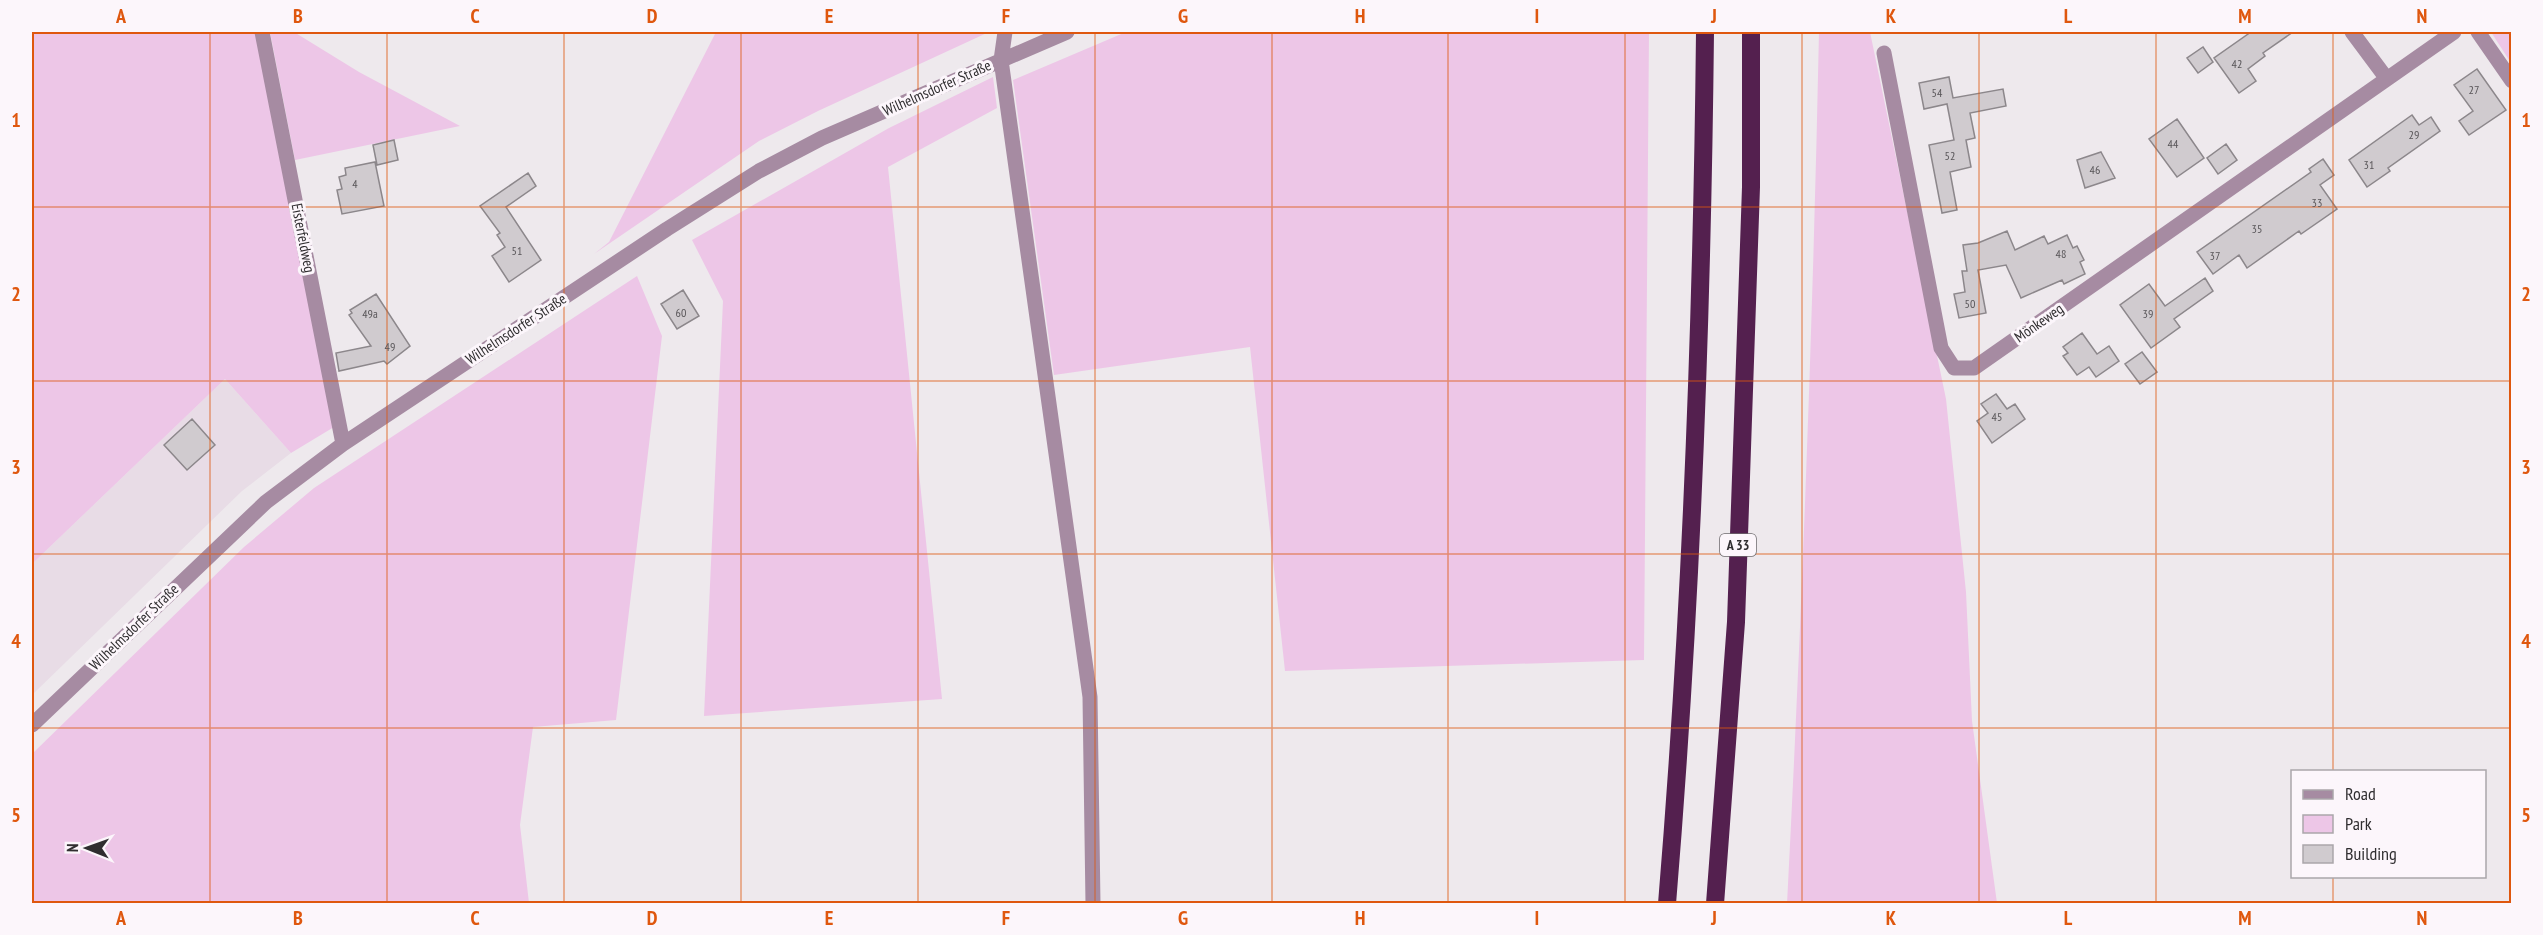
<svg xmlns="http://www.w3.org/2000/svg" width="2543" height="935" font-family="'PT Sans Narrow',sans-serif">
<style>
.built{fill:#e8dce6}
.green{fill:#edc6e7}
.building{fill:#d0cbcf;stroke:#8c878b;stroke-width:1.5}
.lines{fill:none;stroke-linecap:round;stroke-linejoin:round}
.minor{stroke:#a68ba2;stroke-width:15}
.highway{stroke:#54204f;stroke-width:18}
.grid{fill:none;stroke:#df570e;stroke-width:1.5;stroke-opacity:0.55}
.labels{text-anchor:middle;stroke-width:6;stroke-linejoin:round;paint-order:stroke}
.number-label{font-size:12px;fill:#585558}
.shield{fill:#fcf6fb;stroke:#6d6a6d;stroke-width:1.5}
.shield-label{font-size:14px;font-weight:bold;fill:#302e30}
.street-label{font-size:15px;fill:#302e30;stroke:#fcf6fb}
.neatline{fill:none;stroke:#df570e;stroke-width:2}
.grid-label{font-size:20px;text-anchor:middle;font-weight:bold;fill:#df570e}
</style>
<rect width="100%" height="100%" fill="#eee9ed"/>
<path class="built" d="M225,379L291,453L242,491L32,695V564Z"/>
<path class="green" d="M32,32H256L334,427L291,453L225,379L32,564Z
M270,32H294L359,72L460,126L295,160Z
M716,32H989L818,111L759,141L594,254L609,242Z
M1126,32H1649L1644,660L1285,671L1250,347L1054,375L1013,80Z
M1819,32H1870L1946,399L1966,592L1972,721L1997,903L1787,904C1802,613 1813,322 1819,32Z
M2491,32H2511V63Z
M993,77L997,108L888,167L942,699L704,716L723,301L692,240L889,128Z
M637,276L662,336L616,720L533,727L520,825L529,903H32V754L244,547L314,488Z"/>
<path class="building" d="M2251,32H2293L2263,53L2265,56L2248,69L2256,81L2239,93L2214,58Z
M2203,47L2213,62L2198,73L2187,58Z
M2477,69L2506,110L2469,135L2459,121L2473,111L2454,85Z
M1949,77L1953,98L2003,89L2006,106L1970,113L1975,138L1966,140L1971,167L1950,172L1957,210L1942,213L1929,145L1954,140L1947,104L1924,109L1919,83Z
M2412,115L2419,125L2431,117L2440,131L2388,168L2390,171L2367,187L2349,160Z
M2177,119L2204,158L2177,177L2149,139Z
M394,140L398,160L377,165L373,145Z
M2226,144L2237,160L2218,174L2207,158Z
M2101,152L2115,178L2085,188L2077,160Z
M2323,159L2334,175L2320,185L2337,209L2301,234L2299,231L2247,268L2239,255L2213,274L2197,252L2311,172L2309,169Z
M375,162L384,206L342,214L337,190L342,189L339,177L346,175L345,168Z
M528,173L536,186L506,207L541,260L509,282L492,256L505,247L497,235L500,233L480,206Z
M2007,231L2015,250L2044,236L2048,244L2067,235L2073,248L2077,246L2084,260L2080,262L2085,274L2064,284L2062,280L2021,298L2006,265L1978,270L1986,313L1959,318L1954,294L1965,292L1962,271H1967L1963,245L1978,243Z
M2205,278L2213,291L2174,319L2180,327L2151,348L2120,305L2149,284L2165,306Z
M683,290L699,316L677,329L661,304Z
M376,294L410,346L387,364L384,361L339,371L336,353L371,346L349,315L352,313L350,310Z
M2082,333L2097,354L2109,346L2119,361L2096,377L2089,367L2077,375L2063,356L2068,353L2063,347Z
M2142,352L2157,372L2140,384L2125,364Z
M1996,394L2007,409L2015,404L2025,419L1992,443L1977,421L1988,413L1981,404Z
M192,419L215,445L187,470L164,445Z"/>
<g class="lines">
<path class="minor" d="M262,32L343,444
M1005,32L1001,60L1090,697L1093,904
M2352,32L2387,79
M2478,32L2512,81
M1884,53L1941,348L1954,368H1974L2454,32
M32,725L266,502L343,444L667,229L759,171L822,138L1067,32"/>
<path class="highway" d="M1667,904C1691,614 1702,322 1705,32
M1715,904L1736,622L1751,187V32"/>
</g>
<path class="grid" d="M210,32V904M387,32V904M564,32V904M741,32V904M918,32V904M1095,32V904M1272,32V904M1448,32V904M1625,32V904M1802,32V904M1979,32V904M2156,32V904M2333,32V772M32,207H2512M32,381H2512M32,554H2512M32,728H2512M2333,876V904"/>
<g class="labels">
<g class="number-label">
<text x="2237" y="68">42</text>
<text x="2474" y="94">27</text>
<text x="1937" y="97">54</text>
<text x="2414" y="139">29</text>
<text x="2173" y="148">44</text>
<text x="1950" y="160">52</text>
<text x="2369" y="169">31</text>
<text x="2095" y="174">46</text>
<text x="355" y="188">4</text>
<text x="2317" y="207">33</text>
<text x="2257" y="233">35</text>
<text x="517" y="255">51</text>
<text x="2061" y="258">48</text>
<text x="2215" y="260">37</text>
<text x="1970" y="308">50</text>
<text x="681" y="317">60</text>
<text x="370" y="318">49a</text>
<text x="2148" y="318">39</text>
<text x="390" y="351">49</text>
<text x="1997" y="421">45</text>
</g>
<rect class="shield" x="1720" y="534" width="36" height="22" rx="4.5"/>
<g class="shield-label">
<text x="1738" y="550">A 33</text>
</g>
<g class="street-label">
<text transform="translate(937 88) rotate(-24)" y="5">Wilhelmsdorfer Straße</text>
<text transform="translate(303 238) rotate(79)" y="5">Eisterfeldweg</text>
<text transform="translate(2039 323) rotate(-35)" y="5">Mönkeweg</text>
<text transform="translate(516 329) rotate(-33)" y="5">Wilhelmsdorfer Straße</text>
<text transform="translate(134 627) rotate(-44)" y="5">Wilhelmsdorfer Straße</text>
</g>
</g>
<rect width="2543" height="935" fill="none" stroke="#fcf6fb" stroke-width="66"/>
<rect x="2291" y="770" width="195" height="108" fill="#fcf6fb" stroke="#aaa6aa" stroke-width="1.5"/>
<rect x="2303" y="790" width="30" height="9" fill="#a68ba2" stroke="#aaa6aa" stroke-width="1.5"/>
<text x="2345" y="800" font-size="18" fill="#302e30">Road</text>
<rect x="2303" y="815" width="30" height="18" fill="#edc6e7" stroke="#aaa6aa" stroke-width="1.5"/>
<text x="2345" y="830" font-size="18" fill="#302e30">Park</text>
<rect x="2303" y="845" width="30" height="18" fill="#d0cbcf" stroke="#aaa6aa" stroke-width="1.5"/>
<text x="2345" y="860" font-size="18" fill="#302e30">Building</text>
<g transform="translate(87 848) rotate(271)" stroke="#fcf6fb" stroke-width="4.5" paint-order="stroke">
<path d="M0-4.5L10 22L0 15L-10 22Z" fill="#302e30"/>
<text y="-9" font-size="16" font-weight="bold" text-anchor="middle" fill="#302e30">N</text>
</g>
<rect x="33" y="33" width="2477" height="869" class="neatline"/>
<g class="grid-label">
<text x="121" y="23">A</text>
<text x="298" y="23">B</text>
<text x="475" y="23">C</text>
<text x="652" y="23">D</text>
<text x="829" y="23">E</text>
<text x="1006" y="23">F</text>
<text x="1183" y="23">G</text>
<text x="1360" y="23">H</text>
<text x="1537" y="23">I</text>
<text x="1714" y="23">J</text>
<text x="1891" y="23">K</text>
<text x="2068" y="23">L</text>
<text x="2245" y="23">M</text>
<text x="2422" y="23">N</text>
<text x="16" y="127">1</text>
<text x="2526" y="127">1</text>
<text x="16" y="301">2</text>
<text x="2526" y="301">2</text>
<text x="16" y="474">3</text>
<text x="2526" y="474">3</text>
<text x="16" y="648">4</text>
<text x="2526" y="648">4</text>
<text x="16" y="822">5</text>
<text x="2526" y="822">5</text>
<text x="121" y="925">A</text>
<text x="298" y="925">B</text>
<text x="475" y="925">C</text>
<text x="652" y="925">D</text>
<text x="829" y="925">E</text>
<text x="1006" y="925">F</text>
<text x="1183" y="925">G</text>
<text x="1360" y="925">H</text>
<text x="1537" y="925">I</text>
<text x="1714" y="925">J</text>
<text x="1891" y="925">K</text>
<text x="2068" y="925">L</text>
<text x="2245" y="925">M</text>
<text x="2422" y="925">N</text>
</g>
</svg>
